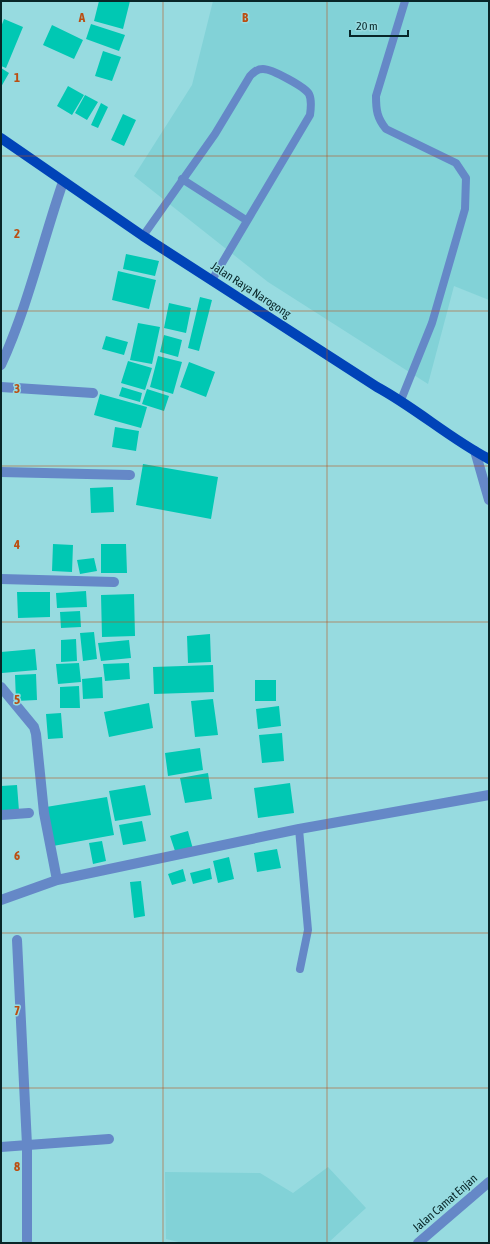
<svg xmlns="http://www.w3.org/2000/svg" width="490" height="1244" font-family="'Asap Condensed',sans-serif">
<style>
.built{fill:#82d2d7}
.building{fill:#00c8b3}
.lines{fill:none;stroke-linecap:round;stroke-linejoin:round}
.lane{stroke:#6588c7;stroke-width:8}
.street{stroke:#6588c7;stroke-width:10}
.primary{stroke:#0043b8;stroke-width:10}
.grid{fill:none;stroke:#bb4f12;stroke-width:1;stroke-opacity:0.55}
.labels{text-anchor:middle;stroke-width:3;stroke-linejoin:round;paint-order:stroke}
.street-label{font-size:12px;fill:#082628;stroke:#97dbe0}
.grid-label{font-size:13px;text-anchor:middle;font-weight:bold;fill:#bb4f12;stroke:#97dbe0;stroke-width:3;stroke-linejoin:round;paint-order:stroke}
</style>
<rect width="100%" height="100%" fill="#97dbe0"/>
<path class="built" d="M213,1H489V300L454,286L428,384L268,282L134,176L192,85Z
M328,1167L366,1208L328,1243H183L166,1239L165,1172L260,1173L293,1193Z"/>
<path class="building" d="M99,1H130L123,29L94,21Z
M4,19L23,27L6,68L1,66V27Z
M91,24L125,35L119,51L86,39Z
M52,25L83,40L74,59L43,45Z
M103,51L121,57L112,81L95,76Z
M1,68L9,73L1,87Z
M68,86L84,95L72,115L57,106Z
M85,95L98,102L87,120L75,113Z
M101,103L108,107L98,128L91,125Z
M123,114L136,120L124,146L111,140Z
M126,254L159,261L155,276L123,269Z
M118,271L156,280L149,309L112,300Z
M200,297L212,300L199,351L188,348Z
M169,303L191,308L186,333L164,328Z
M138,323L160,327L152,364L130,360Z
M164,335L182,340L178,357L160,352Z
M106,336L128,342L124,355L102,349Z
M158,356L182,362L173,394L150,387Z
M128,361L152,368L145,390L121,383Z
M189,362L215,372L206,397L180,387Z
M122,387L142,393L140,402L119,396Z
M147,389L169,396L164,411L142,404Z
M100,394L147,407L141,428L94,415Z
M115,427L139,431L136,451L112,447Z
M143,464L218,477L211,519L136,505Z
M113,487L114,512L91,513L90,488Z
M53,544L73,545L72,572L52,571Z
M101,544H126L127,573H101Z
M94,558L97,571L80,574L77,560Z
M86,591L87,607L57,608L56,593Z
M17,592H50V617L18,618Z
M134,594L135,636L102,637L101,595Z
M80,611L81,627L61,628L60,612Z
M94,632L97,659L83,661L80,633Z
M210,634L211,662L188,663L187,636Z
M76,639L77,661L61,662V640Z
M129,640L131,658L101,661L98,643Z
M35,649L37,670L2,673L1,652Z
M79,663L81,682L58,684L56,664Z
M129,663L130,679L105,681L103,664Z
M213,665L214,692L154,694L153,667Z
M36,674L37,700L16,701L15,675Z
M102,677L103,698L83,699L82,679Z
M255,680H276V701H255Z
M79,686L80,708H60V687Z
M213,699L218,735L195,737L191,701Z
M149,703L153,728L109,737L104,712Z
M279,706L281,726L258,729L256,709Z
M61,713L63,738L48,739L46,714Z
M282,733L284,761L262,763L259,735Z
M200,748L203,770L168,776L165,753Z
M208,773L212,799L185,803L180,778Z
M290,783L294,813L258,818L254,788Z
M17,785L19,811L1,812V786Z
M145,785L151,815L115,821L109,791Z
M107,797L114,835L53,846L46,807Z
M142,821L146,841L123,845L119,825Z
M188,831L193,849L176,854L170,836Z
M102,841L106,861L93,864L89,843Z
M277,849L281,868L257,872L254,853Z
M229,857L234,879L218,883L213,861Z
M210,868L212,879L193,884L190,873Z
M183,869L186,881L172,885L168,874Z
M141,881L145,916L134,918L130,882Z"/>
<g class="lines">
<path class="lane" d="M182,179L246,220
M143,236L215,134L250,76C254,72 257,69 263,69C272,69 305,87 309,94C312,100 311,108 310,115L212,280
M401,400L432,323L465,209L466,178L456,163L386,129C377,118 376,110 376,96L405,1
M299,829L308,930L300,969"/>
<path class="street" d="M1,365C28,306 42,243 63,182
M1,387L93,393
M475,451L489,500
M1,472L130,475
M1,579L114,582
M1,687L34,727L36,734L44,813L57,880
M1,815L29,813
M1,900L57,880L299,829L489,795
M17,940L27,1145V1243
M1,1147L109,1139
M418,1243L489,1182"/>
<path class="primary" d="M1,138L143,236L377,387C416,408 449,438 489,459"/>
</g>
<path class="grid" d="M163,1V1243M327,1V1243M1,156H489M1,311H489M1,466H489M1,622H489M1,778H489M1,933H489M1,1088H489"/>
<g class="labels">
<g class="street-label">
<text transform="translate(251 290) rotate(33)" y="4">Jalan Raya Narogong</text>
<text transform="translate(445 1203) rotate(-41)" y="4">Jalan Camat Enjan</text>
</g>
</g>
<g class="grid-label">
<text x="82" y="22">A</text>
<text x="245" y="22">B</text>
<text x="17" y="82">1</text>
<text x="17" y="238">2</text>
<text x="17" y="393">3</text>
<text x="17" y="549">4</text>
<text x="17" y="704">5</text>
<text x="17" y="860">6</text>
<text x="17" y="1015">7</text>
<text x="17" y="1171">8</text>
</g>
<rect width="490" height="1244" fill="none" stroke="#082628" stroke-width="4"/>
<path d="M350 30v6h58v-6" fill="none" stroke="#082628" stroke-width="2"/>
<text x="356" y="30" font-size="12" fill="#082628" stroke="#97dbe0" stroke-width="3" paint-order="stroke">20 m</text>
</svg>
